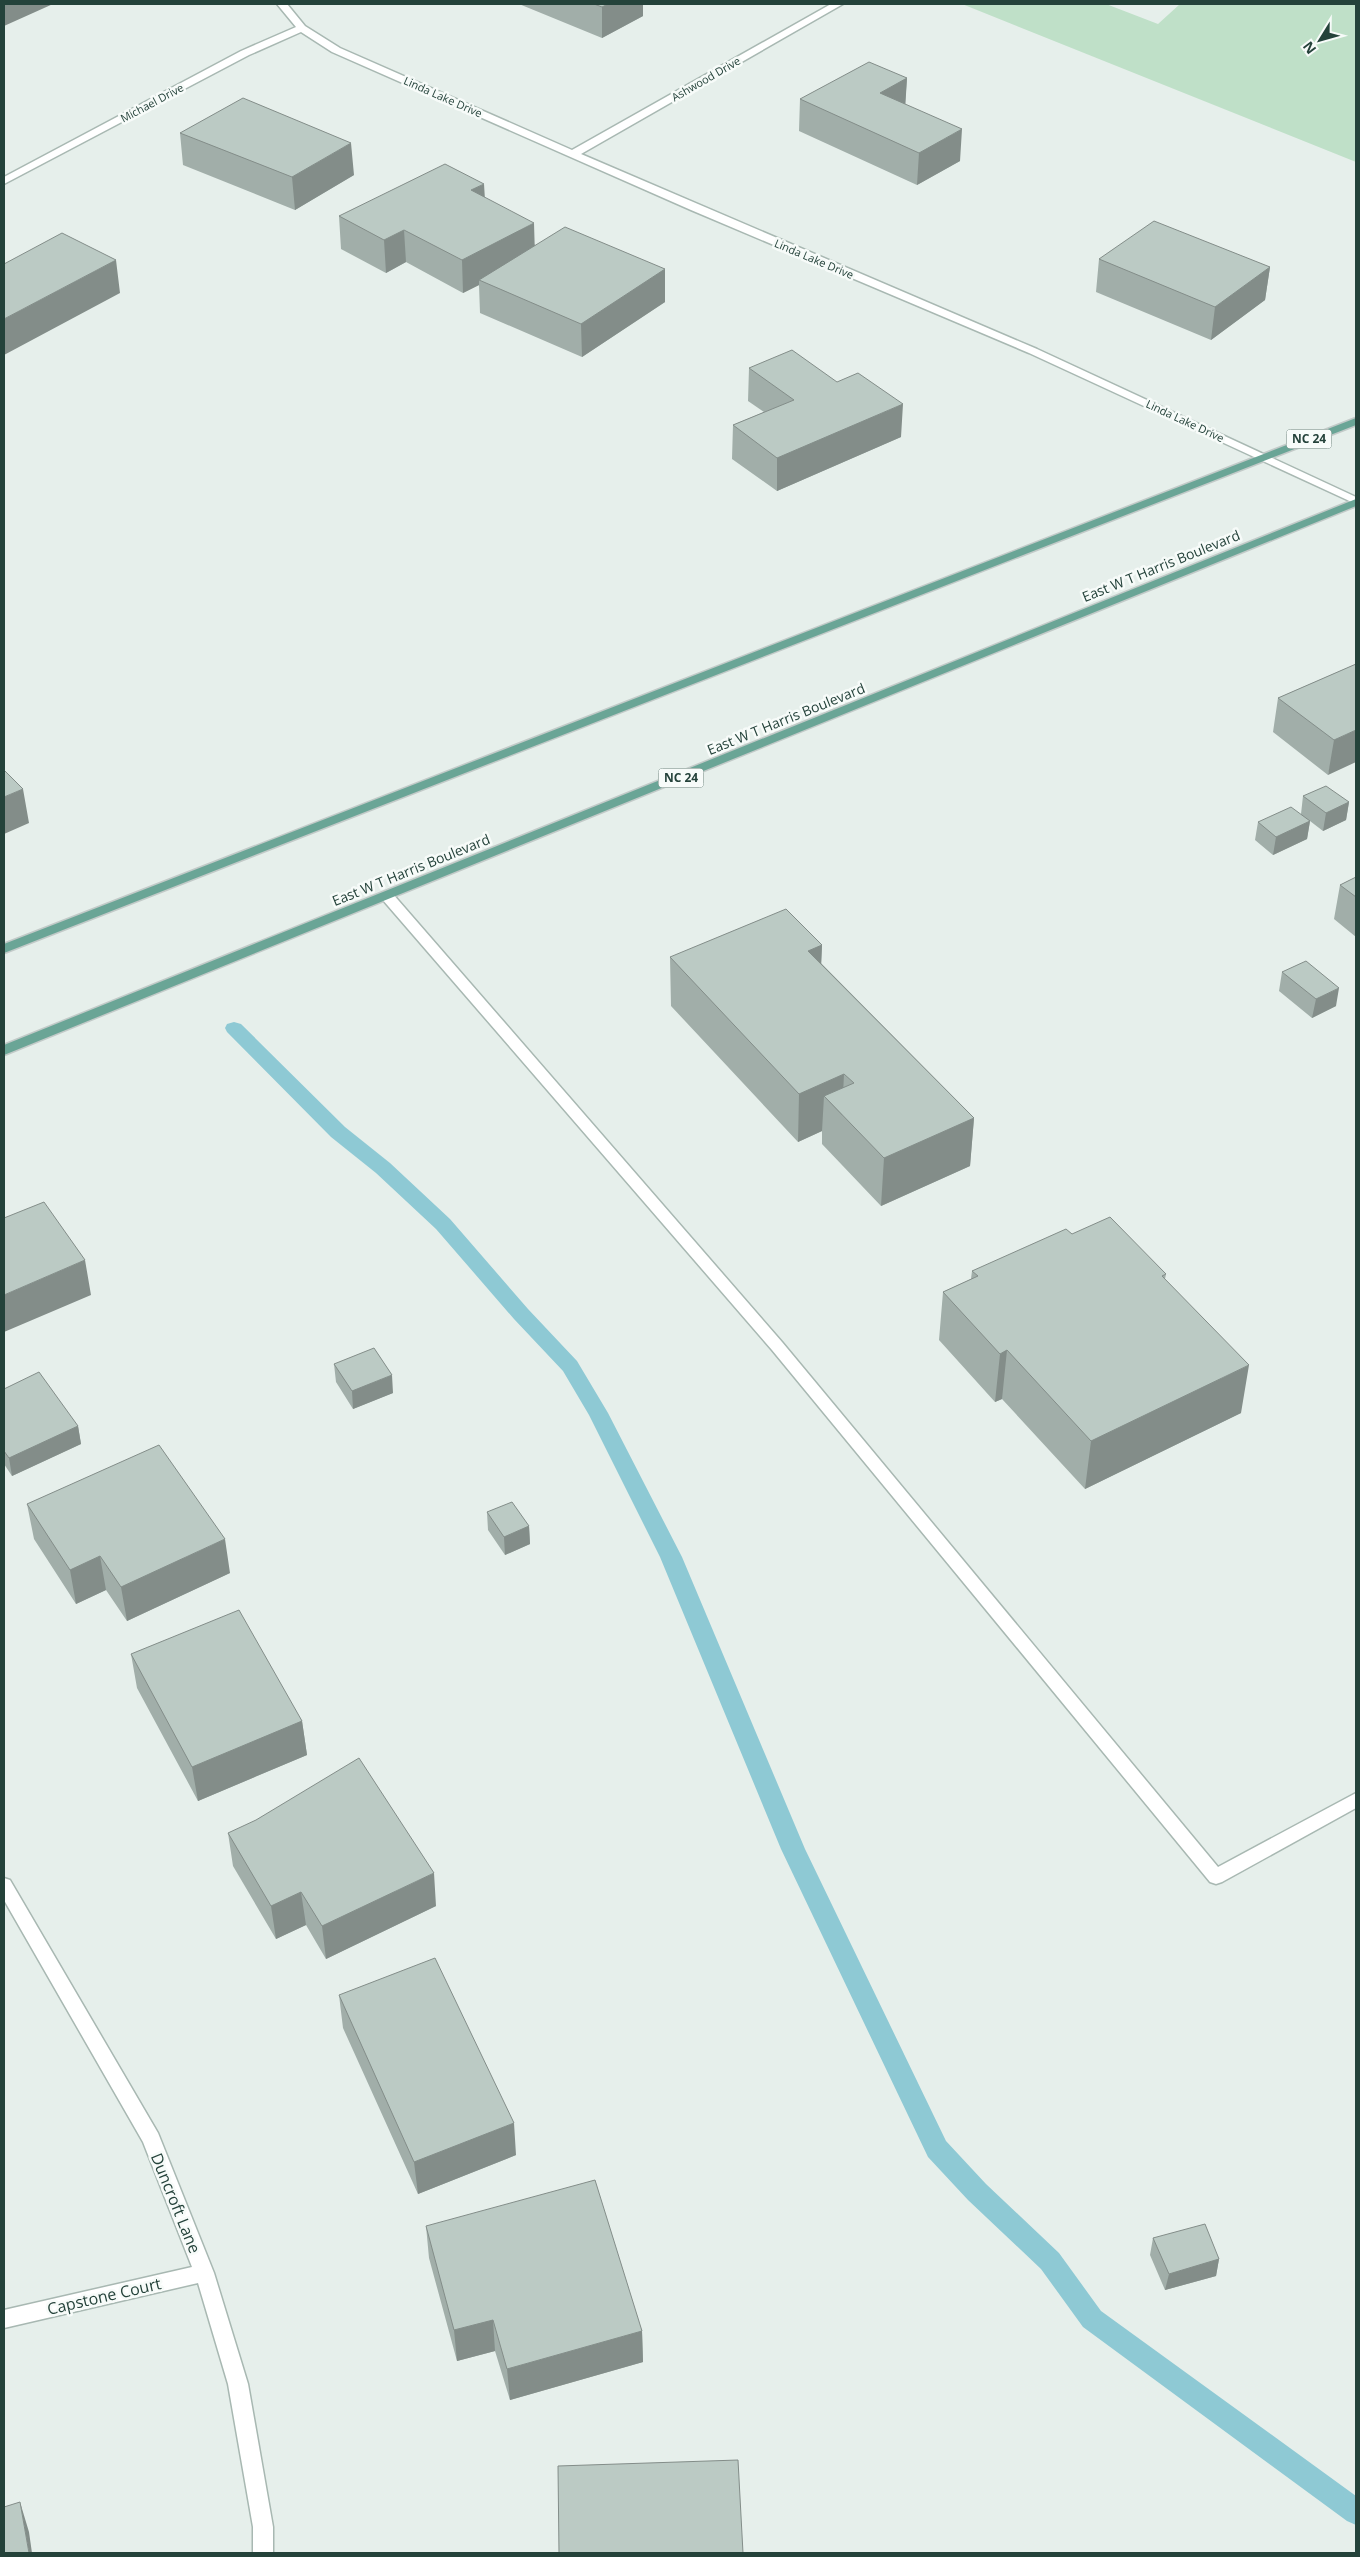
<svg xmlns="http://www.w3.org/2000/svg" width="1360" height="2557" font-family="'Open Sans',sans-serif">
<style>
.green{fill:#bfe0c8}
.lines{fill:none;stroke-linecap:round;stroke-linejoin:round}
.stream{fill:#8ec9d4;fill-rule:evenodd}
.lane-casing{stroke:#a8b8b2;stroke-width:3}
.street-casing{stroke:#a8b8b2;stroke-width:3}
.primary-casing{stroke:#c2cac8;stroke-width:3}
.lane{fill:#fff;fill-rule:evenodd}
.street{fill:#fff;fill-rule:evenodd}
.primary{fill:#6aa596;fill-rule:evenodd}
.wall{fill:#a1aea9}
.shaded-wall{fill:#838d89}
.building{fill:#bbcac4;stroke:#838d89}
.labels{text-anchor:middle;stroke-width:5;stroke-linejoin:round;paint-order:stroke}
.far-street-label{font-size:11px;fill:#24423a;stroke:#f7fbf9}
.shield{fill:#f7fbf9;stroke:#637a73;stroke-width:1}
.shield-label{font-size:12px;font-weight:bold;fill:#24423a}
.street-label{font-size:14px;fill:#24423a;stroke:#f7fbf9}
.near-street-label{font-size:16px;fill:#24423a;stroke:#f7fbf9}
</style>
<rect width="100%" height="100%" fill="#e6efeb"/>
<path class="green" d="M962,4H1106L1158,24L1180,4H1356V162Z"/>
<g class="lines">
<path class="stream" d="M234,1022L241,1024L345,1127L390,1163L450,1219L528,1309L577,1361L608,1413L682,1557L805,1849L946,2141L986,2184L1059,2253L1101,2311L1356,2496V2525L1347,2521L1083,2327L1041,2269L968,2200L928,2157L781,1849L660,1557L589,1415L563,1371L514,1319L436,1229L376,1173L331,1137L227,1032L225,1028L227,1024Z"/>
<defs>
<path id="lane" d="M387,892L392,893L782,1342L1218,1867L1356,1793V1808L1222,1882L1216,1884L1210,1882L772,1350L382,899L380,896L382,893Z"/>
<path id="street" d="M277,4H287L305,26L340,48L572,150L831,4H843L581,154L1037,349L1356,497V504L1029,353L691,210L332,52L301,32L249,55L4,184V177L241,51L296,27Z
M4,1878L10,1880L158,2133L214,2273L248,2384L273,2527V2553H253V2527L228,2384L198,2283L4,2328V2310L192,2267L143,2142L4,1900Z"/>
<path id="primary" d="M1356,418V425L4,953V944Z
M1356,499V506L4,1055V1045Z"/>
</defs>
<use href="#lane" class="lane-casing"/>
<use href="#street" class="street-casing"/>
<use href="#primary" class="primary-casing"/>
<use href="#lane" class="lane"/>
<use href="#street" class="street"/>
<use href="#primary" class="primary"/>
</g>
<path class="wall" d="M519,4H643V16L602,38Z
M907,78L905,104L960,161L917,185L799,131L800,99Z
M180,133L354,175L295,210L183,165Z
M485,198L535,245L665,269V302L582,357L480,313L479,285L463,293L406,262L386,273L341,249L339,216Z
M1099,259L1270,267L1265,300L1211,340L1096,292Z
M749,368L837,382L901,437L777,491L732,459L733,425L764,412L748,401Z
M1356,664L1328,775L1273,732L1278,698Z
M1303,796L1349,802L1346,820L1323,831L1310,821L1307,839L1273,855L1255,840L1258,822L1301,814Z
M1356,877V937L1334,919L1340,885Z
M822,945L821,963L974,1118L970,1166L881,1206L822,1144V1131L798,1142L671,1006L670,957Z
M1282,972L1336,1006L1312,1018L1279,991Z
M1072,1234L1166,1274L1165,1279L1241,1413L1085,1489L1002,1399L995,1402L939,1340L943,1292L971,1279L972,1271Z
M334,1364L393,1393L353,1409L336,1382Z
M4,1389L78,1426L81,1444L12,1476L4,1464Z
M27,1504L230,1573L127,1621L106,1590L76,1604L34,1539Z
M487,1512L529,1526L530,1544L505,1555L488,1530Z
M131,1654L302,1721L307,1755L198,1801L137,1688Z
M228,1833L436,1906L326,1959L306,1925L276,1939L233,1866Z
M339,1995L516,2155L418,2194L343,2028Z
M426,2226L642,2331L643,2362L510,2400L495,2351L457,2361L429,2258Z
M1153,2238L1219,2259L1216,2276L1165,2290L1150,2255Z"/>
<path class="shaded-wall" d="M4,4H53L4,26Z
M608,4H643V16L602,38V7Z
M907,78L905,110L880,93Z
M962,129L960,161L917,185L919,153Z
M351,143L354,175L295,210L292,177Z
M484,184L486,216L471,190Z
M534,223L535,256L479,280V285L463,293L462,260Z
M404,230L406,262L386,273L384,240Z
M116,260L120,293L4,355V319Z
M1270,267L1265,300L1211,340L1215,307Z
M665,269V302L582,357L581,324Z
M903,404L901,437L777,491V458Z
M1356,730V762L1328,775L1334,740Z
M23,789L29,823L4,834V797Z
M1349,802L1346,820L1323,831L1326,813Z
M1310,821L1307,839L1273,855L1276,837Z
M822,945L820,993L808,951Z
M1339,988L1336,1006L1312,1018L1316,999Z
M844,1074L842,1115L824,1096L822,1131L798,1142L799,1094Z
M974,1118L970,1166L881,1206L884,1158Z
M85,1260L91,1295L4,1332V1295Z
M1007,1350L1002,1399L995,1402L1000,1354Z
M1249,1365L1241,1413L1085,1489L1091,1441Z
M392,1375L393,1393L353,1409L352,1391Z
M78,1426L81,1444L12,1476L9,1458Z
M529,1526L530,1544L505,1555L504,1537Z
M225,1539L230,1573L127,1621L121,1587Z
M100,1556L106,1590L76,1604L70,1570Z
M302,1721L307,1755L198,1801L192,1767Z
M434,1873L436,1906L326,1959L322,1926Z
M301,1892L306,1925L276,1939L271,1906Z
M514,2123L516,2155L418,2194L414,2162Z
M1219,2259L1216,2276L1165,2290L1169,2274Z
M493,2320L495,2351L457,2361L454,2330Z
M642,2331L643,2362L510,2400L507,2369Z
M20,2502L29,2532L32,2553H29Z"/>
<path class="building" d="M594,4H608L602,7Z
M869,62L907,78L880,93L962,129L919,153L800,99Z
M243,98L351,143L292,177L180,133Z
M445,164L484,184L471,190L534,223L462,260L404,230L384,240L339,216Z
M1154,221L1270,267L1215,307L1099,259Z
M565,227L665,269L581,324L479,280Z
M62,233L116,260L4,319V264Z
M792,350L837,382L858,373L903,404L777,458L733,425L794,400L749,368Z
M1356,664V730L1334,740L1278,698Z
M4,770L23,789L4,797Z
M1326,786L1349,802L1326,813L1303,796Z
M1291,807L1310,821L1276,837L1258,822Z
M1356,877V897L1340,885Z
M786,909L822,945L808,951L974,1118L884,1158L824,1096L854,1083L844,1074L799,1094L670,957Z
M1306,961L1339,988L1316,999L1282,972Z
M44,1202L85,1260L4,1295V1218Z
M1110,1217L1166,1274L1162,1276L1249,1365L1091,1441L1007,1350L1000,1354L943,1292L978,1276L972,1271L1066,1229L1072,1234Z
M374,1348L392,1375L352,1391L334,1364Z
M39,1372L78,1426L9,1458L4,1451V1389Z
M159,1445L225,1539L121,1587L100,1556L70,1570L27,1504Z
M512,1502L529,1526L504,1537L487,1512Z
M239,1610L302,1721L192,1767L131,1654Z
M359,1758L434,1873L322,1926L301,1892L271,1906L228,1833L256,1820Z
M435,1958L514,2123L414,2162L339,1995Z
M595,2180L642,2331L507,2369L493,2320L454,2330L426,2226Z
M1205,2224L1219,2259L1169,2274L1153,2238Z
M738,2460L743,2553H559L558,2466Z
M20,2502L29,2553H4V2507Z"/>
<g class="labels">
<g class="far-street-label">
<text transform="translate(706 79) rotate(-30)" y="4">Ashwood Drive</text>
<text transform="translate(443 97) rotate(24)" y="4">Linda Lake Drive</text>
<text transform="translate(152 103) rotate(-28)" y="4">Michael Drive</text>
<text transform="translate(814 259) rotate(23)" y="4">Linda Lake Drive</text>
<text transform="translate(1185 421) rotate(25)" y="4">Linda Lake Drive</text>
</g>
<g class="shield">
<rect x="1286.5" y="429.5" width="45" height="19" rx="4"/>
<rect x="658.5" y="768.5" width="45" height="19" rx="4"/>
</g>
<g class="shield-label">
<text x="1309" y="443">NC 24</text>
<text x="681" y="782">NC 24</text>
</g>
<g class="street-label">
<text transform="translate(1161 566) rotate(-22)" y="5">East W T Harris Boulevard</text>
<text transform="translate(786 719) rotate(-22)" y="5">East W T Harris Boulevard</text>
<text transform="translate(411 870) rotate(-22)" y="5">East W T Harris Boulevard</text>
</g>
<g class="near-street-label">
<text transform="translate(176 2203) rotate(68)" y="6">Duncroft Lane</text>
<text transform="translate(104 2296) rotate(-13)" y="6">Capstone Court</text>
</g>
</g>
<rect width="1360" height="2557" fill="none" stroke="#24423a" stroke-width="10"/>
<g transform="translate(1320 40) rotate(233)" stroke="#f7fbf9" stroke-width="4" paint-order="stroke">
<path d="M0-4L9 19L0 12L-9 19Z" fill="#24423a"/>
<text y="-8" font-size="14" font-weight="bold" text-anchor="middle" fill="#24423a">N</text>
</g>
</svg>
